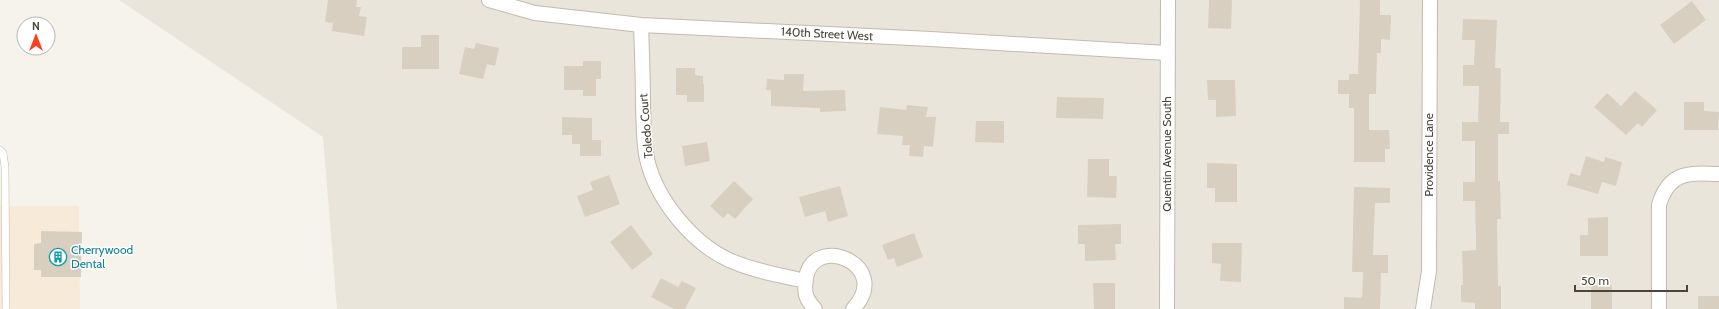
<svg xmlns="http://www.w3.org/2000/svg" width="1719" height="309" font-family="Cabin,sans-serif">
<style>
.residential{fill:#eae5da}
.commercial{fill:#f7ead8}
.building{fill:#d8cfc1}
.lines{fill:none;stroke-linecap:round;stroke-linejoin:round}
.service-casing{stroke:#c2bbae;stroke-width:8}
.minor-casing{stroke:#c2bbae;stroke-width:16}
.service{stroke:#fff;stroke-width:7}
.minor{stroke:#fff;stroke-width:14}
.labels{text-anchor:middle;stroke-width:3;stroke-linejoin:round;paint-order:stroke}
.street-label{font-size:12px;fill:#4b4439;stroke:#fff}
.culture-label{font-size:12px;fill:#0d838f;stroke:#fff;text-anchor:start}
</style>
<rect width="100%" height="100%" fill="#f6f3ec"/>
<path class="residential" d="M119,0H1719V309H337L323,137Z"/>
<path class="commercial" d="M0,206H79L80,309H0Z"/>
<path class="building" d="M328,0H357L356,7H361L359,16L367,17L364,36L332,31L333,23L325,22Z
M1209,0H1232L1231,29L1208,28Z
M1360,0H1380V15H1391L1390,40L1381,39V53H1377L1376,94H1369V130H1389L1390,149H1385V162H1354V108H1349V94H1338V80H1349V74H1358Z
M1692,1L1706,20L1674,44L1660,25Z
M1463,19L1497,20L1495,68H1501L1500,122H1509V134H1498V181H1500L1501,219H1497L1498,286H1501V309H1475V303L1461,302V285H1463L1462,251L1476,250V238L1475,201H1463V182H1475V141H1462V122H1478L1479,86H1463V65H1474L1475,40H1462Z
M421,35H439V69H402V47H421Z
M476,43L499,48L495,66L487,64L483,79L459,74L465,47L474,49Z
M583,61H601V79H596V96H583V90H564V66H583Z
M676,68H695V75L703,76V84H704V102H687V95H676Z
M784,74H804L803,91L845,90L846,111L820,112V108L771,106V90H766L767,79L784,80Z
M1207,80H1235L1236,116L1216,117V100H1208Z
M1635,91L1657,110L1642,127L1638,123L1626,135L1594,107L1607,93L1621,106Z
M1057,97L1104,98L1103,119L1056,118Z
M1684,102H1704V111L1719,112L1718,130H1684Z
M907,105L928,107L926,117H936L933,147L924,146L923,157L909,156L910,145H902L903,136L877,134L880,107L906,110Z
M562,117L592,118V140H601V156H580V144H572V135H562Z
M976,121H1004V143L975,142Z
M707,142L710,161L685,166L682,146Z
M1586,156L1604,162L1605,157L1622,162L1616,186L1602,182L1598,194L1567,185L1570,173L1580,176Z
M1088,159H1109V176H1117L1116,198L1087,197Z
M1207,163L1237,164V202H1215V188H1207Z
M609,175L620,204L585,217L577,196L593,190L590,182Z
M734,181L753,199L735,219L728,213L723,218L710,206Z
M840,186L848,216L828,222L825,211L805,217L799,197Z
M1354,187L1390,188V203H1375L1373,255H1388V273H1381L1380,309H1344V297L1362,298L1363,272H1352Z
M1608,217V256H1580V235H1588V218Z
M1121,224V244H1115L1116,260L1085,261V244H1078V225Z
M631,225L653,254L632,270L610,242Z
M41,231L82,232L81,277H41V270H34V244L41,243Z
M914,233L923,257L897,267L894,258L888,260L882,245Z
M1212,243H1242L1241,282L1220,281L1221,264L1212,263Z
M661,278L678,287L682,281L696,288L685,309H674L651,297Z
M1093,283H1115V309H1094Z
M1591,285H1612V309H1591Z
M1698,296H1719V309H1698Z"/>
<g class="lines">
<defs>
<path id="service" d="M0,150L3,153L5,167L6,309"/>
<path id="minor" d="M489,0L535,13L641,25L931,39L1167,53
M641,25C642,52 643,80 643,107C644,124 643,142 647,159C656,199 692,243 729,260C753,271 780,275 805,281
M815,309C805,298 804,293 806,278C813,232 894,265 853,309
M1167,309L1168,0
M1423,309L1429,271L1430,0
M1659,309V205C1669,171 1689,173 1719,174"/>
</defs>
<use href="#service" class="service-casing"/>
<use href="#minor" class="minor-casing"/>
<use href="#service" class="service"/>
<use href="#minor" class="minor"/>
</g>
<defs>
<symbol id="building-ring" viewBox="-11 -11 22 22"><circle r="9.5" fill="#fff" stroke="#0f9aa8" stroke-width="1.5"/><path d="M-4-6H4V6H1V3H-1V6H-4ZM-2.5-4.3h1.7v1.8h-1.7ZM.8-4.3h1.7v1.8H.8ZM-2.5-1h1.7V.8h-1.7ZM.8-1h1.7V.8H.8Z" fill="#0f9aa8"/></symbol>
</defs>
<g fill-rule="evenodd">
<use href="#building-ring" x="48" y="247" width="20" height="20"/>
</g>
<g class="labels">
<g class="street-label">
<text transform="translate(827 34) rotate(3)" y="4">140th Street West</text>
<text transform="translate(646 126) rotate(-95)" y="4">Toledo Court</text>
<text transform="translate(1167 154) rotate(-90)" y="4">Quentin Avenue South</text>
<text transform="translate(1429 155) rotate(-90)" y="4">Providence Lane</text>
</g>
<g class="culture-label">
<text x="71" y="254">Cherrywood<tspan x="71" dy="14">Dental</tspan></text>
</g>
</g>
<g transform="translate(36 36)"><circle r="19" fill="#ffffff" stroke="#b7b4b0"/>
<path d="M0-3L7 15L0 10L-7 15Z" fill="#fc3f1d"/>
<text y="-6" font-size="11" font-weight="bold" text-anchor="middle" fill="#4b4439">N</text>
</g>
<path d="M1575 285v6h112v-6" fill="none" stroke="#4b4439" stroke-width="2"/>
<text x="1581" y="285" font-size="12" fill="#4b4439" stroke="#ffffff" stroke-width="3" paint-order="stroke">50 m</text>
</svg>
